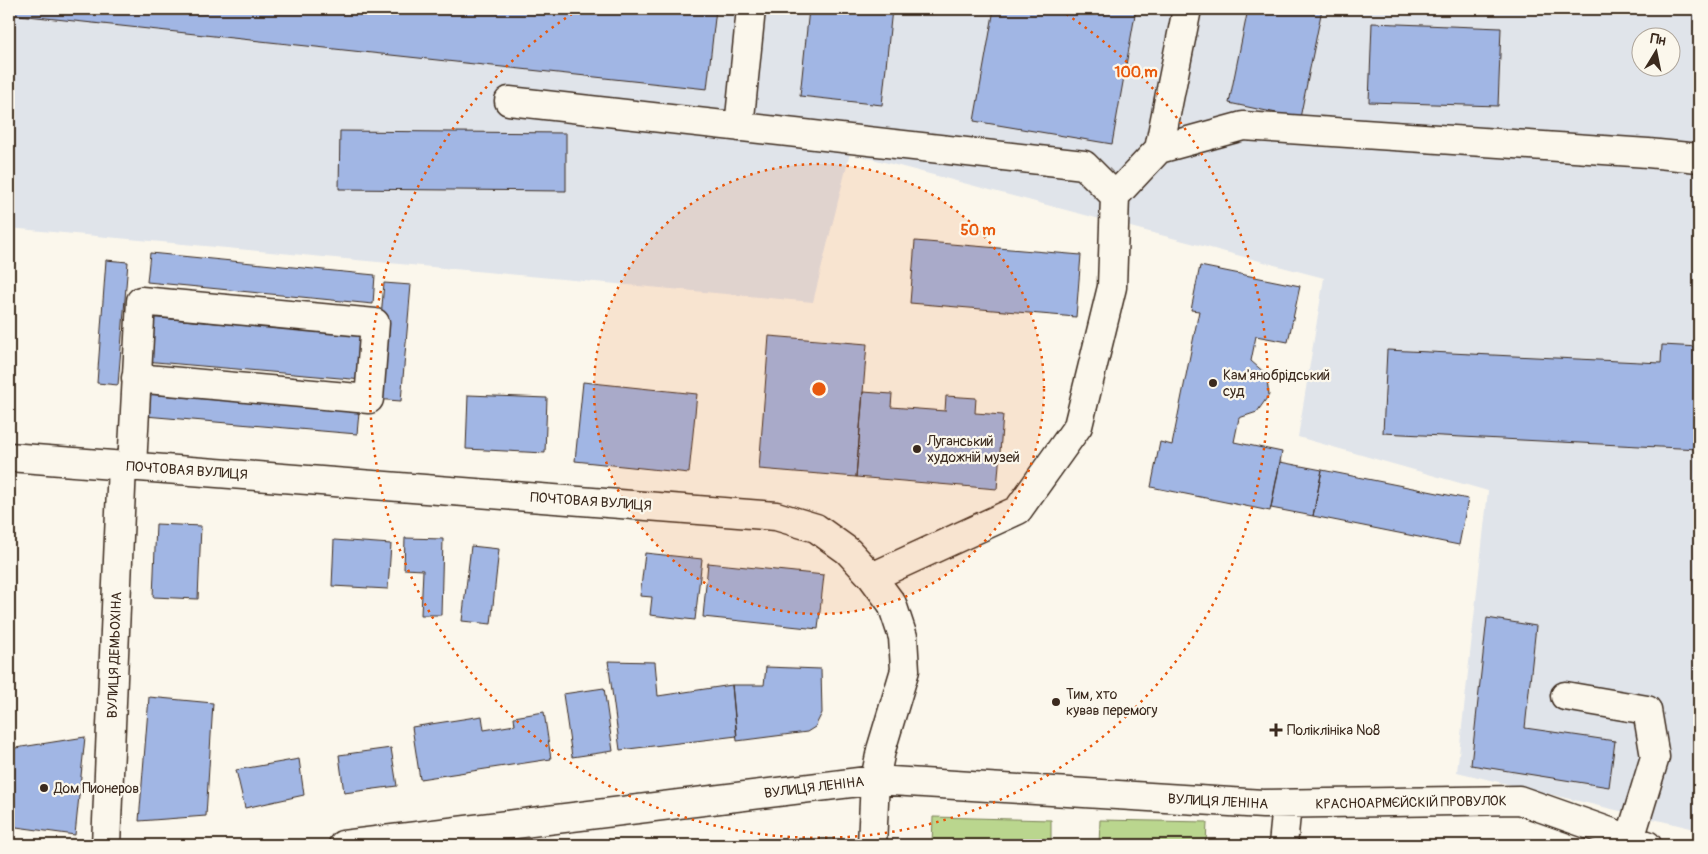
<svg xmlns="http://www.w3.org/2000/svg" width="1708" height="854" viewBox="0 0 1708 854" font-family="Pangolin,sans-serif">
	<rect width="100%" height="100%" fill="#fbf7ec"/>
	<filter id="ink" filterUnits="userSpaceOnUse"><feTurbulence type="fractalNoise" baseFrequency=".02" numOctaves="2"/><feDisplacementMap in="SourceGraphic" scale="10" xChannelSelector="R" yChannelSelector="G"/><feConvolveMatrix kernelMatrix="1 2 1 2 8 2 1 2 1" color-interpolation-filters="sRGB"/></filter>
	<g filter="url(#ink)">
		<path fill="#e0e4ea" fill-rule="evenodd" d="M9,9h1690v821l-242,-58 31,-281 -190,-54 26,-159 -474,-125 -37,149 -804,-74zM1640,38h30v30h-30z"/>
		<path fill="#bad68e" stroke="#7a8056" d="M933,817l118,3v25h-119z
			M1100,820l107,2 -1,23h-107z"/>
		<path fill="#a1b6e4" stroke="#3b2a1e" d="M9,9h707l-9,80 -698,-75z
			M809,9h83l-10,96 -82,-9z
			M994,9h142l-24,135 -138,-23z
			M1248,9h74l-22,109 -71,-15z
			M1372,23l129,5 -3,78 -129,-4z
			M340,131l226,2v58l-227,-2z
			M915,241l166,14 -5,62 -166,-14z
			M150,253l225,22 -2,29 -226,-22z
			M106,260l22,2 -10,123 -21,-2z
			M1200,266l100,20 -12,56 -32,-6 -5,25 15,13 3,21 -12,17 -18,6 -5,24 48,10 -12,59 -119,-24 9,-45 12,3 27,-134 -8,-1z
			M384,283l27,2 -10,116 -27,-2z
			M147,317l220,19 -4,44 -219,-19z
			M769,336l98,8 -11,133 -97,-8z
			M1662,345l37,2v102l-316,-16 4,-83 274,13z
			M583,382l114,12 -8,79 -114,-12z
			M863,392l29,2 -1,13 54,4 1,-15 30,2 -1,15 28,2 -6,74 -141,-12z
			M147,394l212,18 -2,22 -212,-18z
			M468,395l79,3 -2,55 -79,-4z
			M1280,462l42,8 -9,46 -42,-8z
			M1322,470l146,29 -9,46 -146,-29z
			M156,524l45,2 -3,73 -45,-2z
			M405,538l38,1 -2,76h-20l2,-45 -19,-1z
			M334,540l57,4 -3,45 -56,-3z
			M471,546l28,3 -8,75 -29,-3z
			M645,553l57,6 -7,61 -45,-5 2,-18 -12,-1z
			M708,563l116,12 -6,54 -115,-12z
			M1487,618l49,8 -11,102 90,13 -6,46 -138,-22z
			M608,661l47,1 3,34 74,-11 5,51 -117,14z
			M766,667l55,2 1,44 -7,14 -8,5 -70,9 -5,-56h32z
			M604,688l9,63 -41,6 -9,-63z
			M149,697l64,6 -7,113 -67,5z
			M544,712l7,47 -131,20 -8,-52 70,-11 2,14 31,-5 -1,-8z
			M85,737l-10,98 -66,-9v-77z
			M391,748l6,38 -53,7 -5,-38z
			M299,759l5,36 -59,13 -9,-38z
			M755,840l7,5h-37z"/>
		<g fill="none" stroke-linecap="round" stroke-linejoin="round">
			<g stroke="#3b2a1e" stroke-width="31">
				<path id="minor" d="M509,101l575,64 31,31 -3,91 -34,139 -60,84 -146,67
					M739,127l12,-118
					M1159,149l28,-140
					M1115,196l44,-47 84,-23 405,27 51,5
					M9,457l767,59 40,12 32,23 24,26 20,27 11,33 2,33 -24,80 -6,30 -3,65
					M132,466l9,-165 234,22 -6,76 -233,-21
					M1565,696l82,14 8,47 -25,82
					M106,845l16,-380
					M343,845l532,-65 388,24 256,-4 128,45
					M1283,845l4,-41"/>
			</g>
			<use href="#minor" stroke="#fbf7ec" stroke-width="28"/>
		</g>
	</g>
	<circle cx="819" cy="389" r="225" fill="#e8590c" fill-opacity=".12"/>
	<g fill="none" stroke="#e8590c" stroke-width="2.5" stroke-dasharray="2.5 5">
		<circle cx="819" cy="389" r="225"/>
		<path d="M1060 10A449 449 0 1 1 578 10"/>
	</g>
	<g fill="#3b2a1e" stroke="#fbf7ec" stroke-width="2">
		<circle cx="1213" cy="383" r="5"/>
		<circle cx="917" cy="449" r="5"/>
		<circle cx="1056" cy="702" r="5"/>
		<path d="M1273.5 722.5h5v5h5v5h-5v5h-5v-5h-5v-5h5z"/>
		<circle cx="44" cy="788" r="5"/>
	</g>
	<g text-anchor="middle" stroke-width="4.5" stroke-linejoin="round" paint-order="stroke">
		<g font-size="14" fill="#3b2a1e" stroke="#fbf7ec" text-anchor="start">
			<text x="1223" y="380">Кам'янобрідський<tspan x="1223" dy="16">суд</tspan></text>
			<text x="927" y="446">Луганський<tspan x="927" dy="16">художній музей</tspan></text>
			<text x="1066" y="699">Тим, хто<tspan x="1066" dy="16">кував перемогу</tspan></text>
			<text x="1287" y="735">Поліклініка №8</text>
			<text x="54" y="793">Дом Пионеров</text>
		</g>
		<g font-size="14" fill="#3b2a1e" stroke="#fbf7ec">
			<text transform="translate(187 470) rotate(4)" y="5">ПОЧТОВАЯ ВУЛИЦЯ</text>
			<text transform="translate(591 501) rotate(4)" y="5">ПОЧТОВАЯ ВУЛИЦЯ</text>
			<text transform="translate(114 655) rotate(-88)" y="5">ВУЛИЦЯ ДЕМЬОХІНА</text>
			<text transform="translate(814 787) rotate(-7)" y="5">ВУЛИЦЯ ЛЕНІНА</text>
			<text transform="translate(1218 801) rotate(3)" y="5">ВУЛИЦЯ ЛЕНІНА</text>
			<text transform="translate(1411 802) rotate(-1)" y="5">КРАСНОАРМЄЙСКІЙ ПРОВУЛОК</text>
		</g>
	</g>
	<circle cx="819" cy="389" r="8" fill="#e8590c" stroke="#fbf7ec" stroke-width="2.5"/>
	<g font-size="15" text-anchor="middle" font-weight="bold" fill="#e8590c" stroke="#fbf7ec" stroke-width="4.5" stroke-linejoin="round" paint-order="stroke">
		<text x="1136" y="77">100 m</text>
		<text x="978" y="235">50 m</text>
	</g>
	<rect width="1708" height="854" fill="none" stroke="#fbf7ec" stroke-width="30"/>
	<rect x="15" y="15" width="1678" height="824" fill="none" stroke="#3b2a1e" stroke-width="2" filter="url(#ink)"/>
	<g transform="translate(1656 52) rotate(10)"><circle r="24" fill="#fbf7ec" stroke="#aea59a"/>
	<path d="M0-4L9 19L0 12L-9 19Z" fill="#3b2a1e"/>
	<text y="-8" font-size="14" font-weight="bold" text-anchor="middle" fill="#3b2a1e">Пн</text>
	</g>
</svg>
